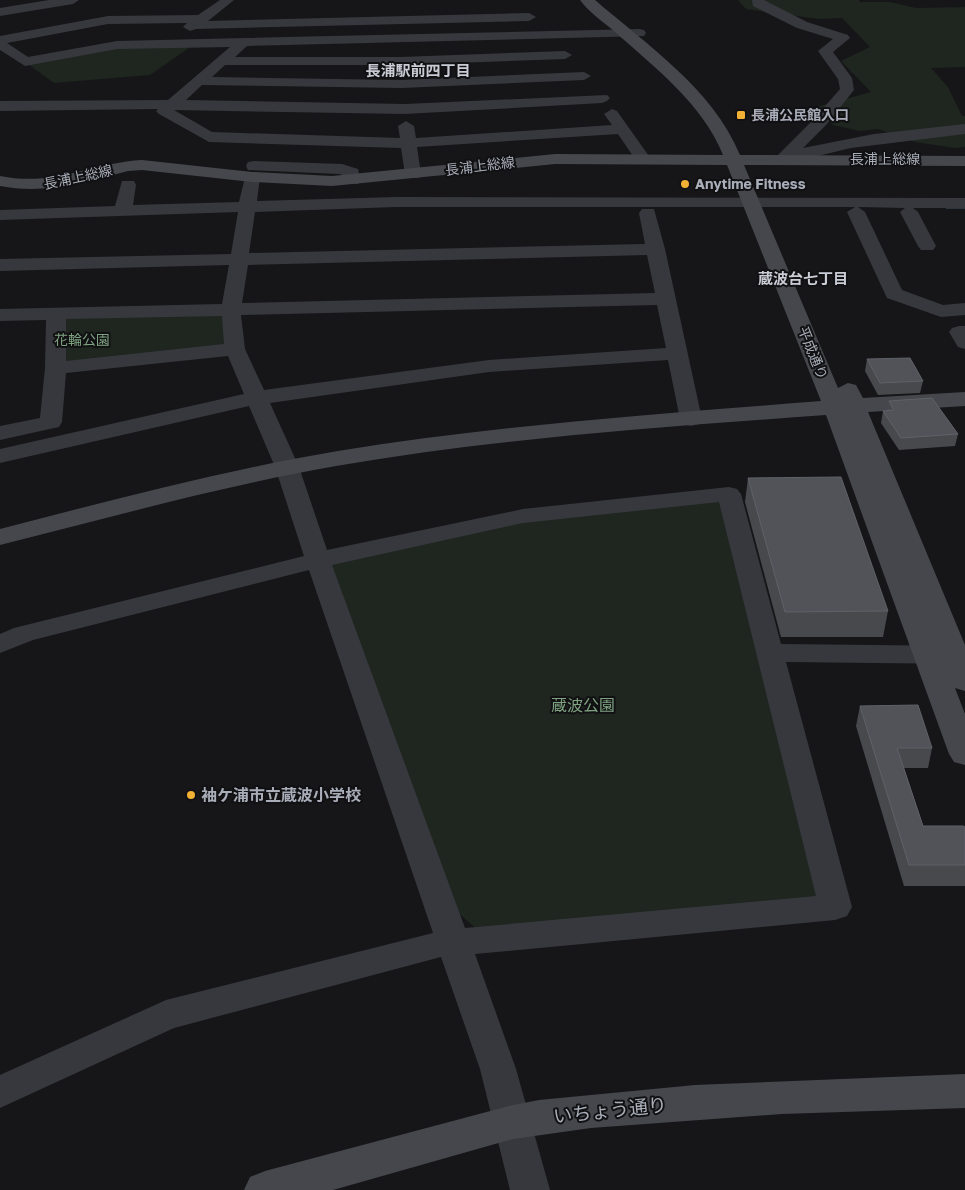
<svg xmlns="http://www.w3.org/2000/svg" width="965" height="1190" viewBox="0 0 965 1190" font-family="'Golos Text','Noto Sans JP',sans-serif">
	<rect width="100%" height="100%" fill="#161618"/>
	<path fill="#1e261f" d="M738,0h121l1,2h30l26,6 49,-1v60l-34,1 17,19 14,29h3v31l-10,1 -40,-6 -37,-13 -18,2 -27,-6 -17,-18 55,-15 -30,-31 29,-14 -28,-29 -23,1 -73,-10z
		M196,43l-46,32 -96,8 -29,-21 92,-17z
		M231,310l4,39 -179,19v-54z
		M729,494l106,413 -356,24 -22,-19 -139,-352 205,-44z"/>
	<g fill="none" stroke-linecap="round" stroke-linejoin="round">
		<path fill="#2c353c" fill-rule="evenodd" d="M946,207h19v2h-19z"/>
		<path fill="#37383d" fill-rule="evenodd" d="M49,0h30l-6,4 -73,12v-8z
			M220,0h14l-26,21 321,-8 7,4 -7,4 -333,8 -6,2 -7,-4 4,-4 -79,1 -101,19 21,14 89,-16 522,-12 5,1 2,3 -2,3 -397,10 -12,11h165l165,-6 7,4 -7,4 -165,6h-175l-13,12 190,3 182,-8 7,4 -7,4 -182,8 -200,-3 -16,15 219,4 202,-9 3,3 -3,3 -5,2 -197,11 -231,-4 38,22 188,6 -2,-12 8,-5 8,5 2,12 196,-13 -8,-11 8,-5 5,2 34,48 -8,5 -6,-2 -19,-28 -201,13 4,27 -2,4h-12l-2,-4 -4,-26 -192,-6 -50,-28 -3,-3 2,-2 -158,2v-10l168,-1 62,-53 -113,2 -92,17 -25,-16v-14l108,-20 90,-1z
			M752,0h12l43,22 41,13 2,3 -17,14 19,26 2,12 -28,35 -23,23 71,-14 91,-10v10l-114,14 -67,16 -7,-2 -2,-3 2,-3 37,-37 26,-30 -2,-10 -20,-28 15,-12 -36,-11 -44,-22z
			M254,161l88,3 16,5 2,11 -2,4h-12l-2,-8 -4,-2 -92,-4 -2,-4 2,-4z
			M252,172l6,1 2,4 -3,24 139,-4 569,1v10h-52l5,4 18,34 -3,4h-12l-3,-4 -18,-34 5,-4 -47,-1 7,5 37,78 41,15 22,-2v12l-24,2 -54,-19 -40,-86 8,-5h-459l-141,5 -6,41 396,-9 -6,-31 3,-4h12l11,40 37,170 -3,5 -8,2 -8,-2 -3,-5 -12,-59 -179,12 -219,31 29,64 28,83 196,-41 206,-22 8,2 4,5 40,150 184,2v18l-179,-2 66,245 -5,9 -12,4 -360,34 41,115 34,121h-40l-30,-121 -39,-112 -267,71 -174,80v-33l166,-75 267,-67 -124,-363 -276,70 -33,13v-19l14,-6 290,-72 -29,-89 -26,-61 -249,57v-14l244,-55 -16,-38 -162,17 -4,49 -3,5 -59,13v-14l40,-8 5,-50 1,-48 -46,1v-12l222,-5 7,-39 -229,6v-12l231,-5 7,-42 -238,8v-10l115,-4 7,-25h12l2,4 -3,20 106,-3 7,-29zM647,255l8,38 -413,10 6,-38zM657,305l9,43 -177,12 -225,30 -19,-41 -4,-34zM222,316l2,28 -158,17v-42zM719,502l97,394 -351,32 -133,-363 191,-42z
			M959,326h6v23l-7,-2 -9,-15 3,-4z"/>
		<path fill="#45474d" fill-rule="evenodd" d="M580,0h15c52,45 118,89 145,155l225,1v10l-221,-1 94,223 10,-5 8,2 7,13 102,-6v14l-97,6 97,233v46l-10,-3 10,26v51l-11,-3 -5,-8 -123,-339c-164,12 -328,23 -490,51 -114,20 -224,51 -336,79v-16c112,-29 224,-59 338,-78 160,-26 322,-37 483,-50l-94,-236 -172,-1 -223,22 -80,-4 -110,-12 -14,1c-43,11 -83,24 -128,15v-10c55,11 90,-13 142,-16l110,12 80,4 223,-22 168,1c-21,-52 -68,-87 -109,-124 -11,-9 -25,-19 -34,-31z
			M965,1074v34l-183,6 -191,14 -78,11 -180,51h-89l6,-13 15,-6 248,-66 26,-5 156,-15z"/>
	</g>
	<path fill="#47494d" d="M867,359l56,22 -3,12 -42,2 -13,-24z
		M889,401l69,33 -3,12 -56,4 -18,-27 2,-12h4z
		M748,478l140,133 -5,26h-102l-36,-135z
		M860,706l72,42 -4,20h-24l19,58 42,2v58h-61l-48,-160z"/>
	<path fill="#525359" stroke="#5f6168" d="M910,358l13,23 -43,2 -13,-24z
		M932,398l26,36 -57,4 -18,-27 11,-1 -5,-9z
		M841,477l47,134 -103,1 -37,-134z
		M918,705l14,43h-35l26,78h41l1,2v37h-56l-49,-159z"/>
	<g fill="#f2b134" stroke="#111113" stroke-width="2">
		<rect x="736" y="110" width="10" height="10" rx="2.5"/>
		<circle cx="685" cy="184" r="5"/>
		<circle cx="191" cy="795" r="5"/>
	</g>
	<g text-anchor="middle" stroke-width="4" stroke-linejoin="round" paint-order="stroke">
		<g font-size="14" font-weight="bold" fill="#a8adb8" stroke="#111113" text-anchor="start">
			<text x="751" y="120">長浦公民館入口</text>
			<text x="695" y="189">Anytime Fitness</text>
		</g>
		<g font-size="14" fill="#a8adb8" stroke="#111113">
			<text x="885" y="164">長浦上総線</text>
			<text transform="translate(480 166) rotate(-7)" y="5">長浦上総線</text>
			<text transform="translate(78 177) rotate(-12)" y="5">長浦上総線</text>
			<text transform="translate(813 353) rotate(68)" y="5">平成通り</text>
		</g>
		<g font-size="14" fill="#7fa381" stroke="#111113">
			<text x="82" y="345">花輪公園</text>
		</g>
		<g font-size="15" font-weight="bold" fill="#c9ccd4" stroke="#111113">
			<text x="418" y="76">長浦駅前四丁目</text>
			<text x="803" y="284">蔵波台七丁目</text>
		</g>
		<g font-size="16" fill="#7fa381" stroke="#111113">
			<text x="583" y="711">蔵波公園</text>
		</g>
		<g font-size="16" font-weight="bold" fill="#a8adb8" stroke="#111113" text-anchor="start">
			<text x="201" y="801">袖ケ浦市立蔵波小学校</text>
		</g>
		<g font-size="19" fill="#a8adb8" stroke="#111113">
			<text transform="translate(610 1110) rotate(-6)" y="7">いちょう通り</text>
		</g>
	</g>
</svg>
